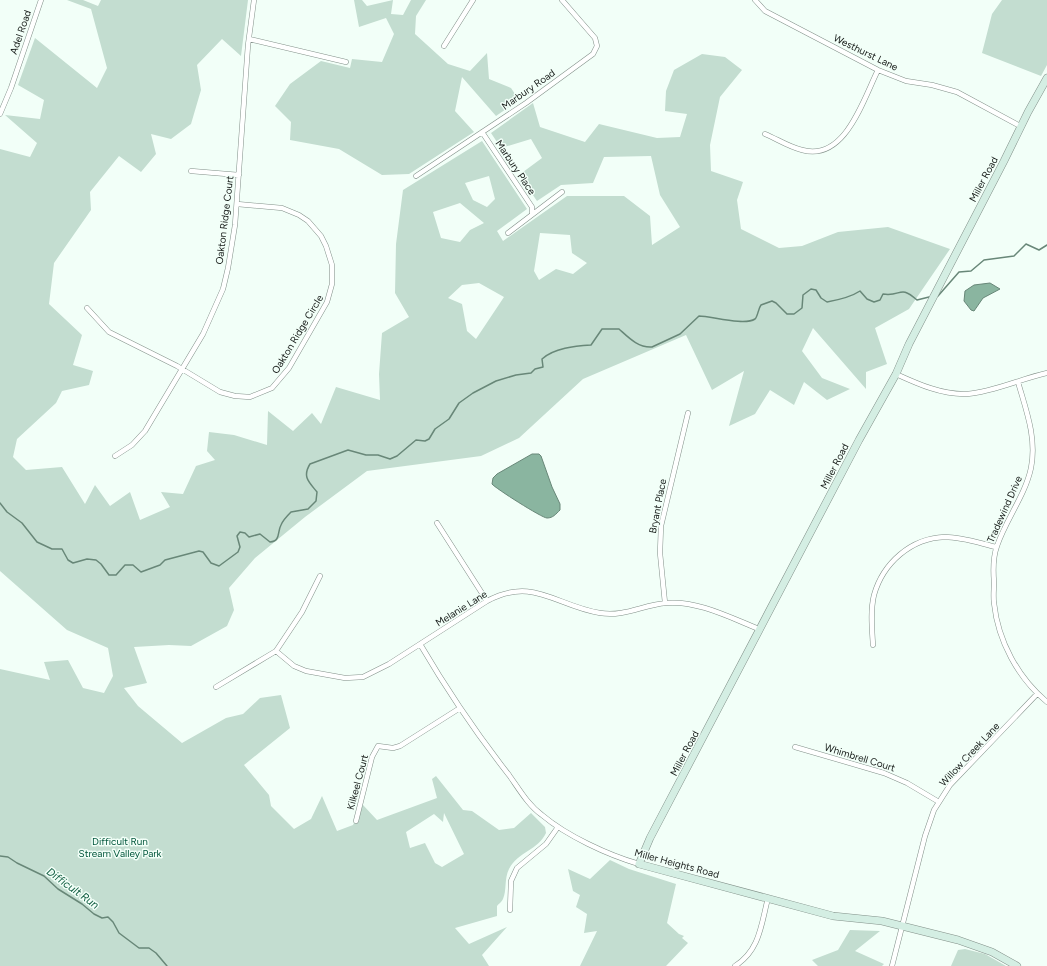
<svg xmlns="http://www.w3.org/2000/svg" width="1047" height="966" viewBox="0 0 1047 966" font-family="Figtree,sans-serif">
	<rect width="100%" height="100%" fill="#f2fff8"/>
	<path fill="#c3ddd0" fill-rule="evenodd" d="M67,0h16l15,6 3,-6h147l-7,56 -19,-17 -25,26 4,25 -10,34 -20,15 -20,-5 5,20 -15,18 -22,-16 -29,36 1,18 -37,53 -5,41 33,31 -9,30 20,6 -4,14 -27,6 -6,12 -39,36 -4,18 13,13 36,-3 23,37 10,-19 15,21 20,-14 10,28 30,-13 -9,-15 22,2 13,-28 19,-6 -8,-9 2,-19 25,3 33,10 1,-34 25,20 19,-18 9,11 15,-37 44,13 -1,-26 3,-41 27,-16 -14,-24 1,-49 7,-54 79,-49 45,68 -30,22 6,10 64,-45h57l26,20 2,29 28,-18 -20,-32 -9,-39 -47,1 -11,26 -32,2 -24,16 -18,-26 23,-17 -11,-19 -30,9 -10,-15 42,-30 7,24 45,15 14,-18 58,14 23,-1 7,-23 -22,-3 1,-20 8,-21 28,-16 23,3 17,13 -22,27 -10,48 1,26 32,11 -6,18 4,29 38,19 23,-2 36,-14 50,-5 62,22 -41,60 -34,19 12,36 -21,8v17l-53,-61 -11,23 20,27 28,11 -23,11 -23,-18 -10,23 -24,-15 -15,24 -26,12 15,-55 -32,19 -26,-55 -103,44 -64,59 -38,18 -114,15 -62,46 -50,41 -26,30 5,22 -7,16 -36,20 -22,-1 -35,2 13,36 -23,5 14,18 44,37 44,-25 17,-4 17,-16 21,-3 9,33 -46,37 25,30 2,11 23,23 17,-10 11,-23 15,35 16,-6 10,-20 14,15 60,-22 -5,-19 4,-3 27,34 9,1 27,19 15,-2 17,-15 14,14 1,6c-8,17 -28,19 -37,36 -5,10 -2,21 -6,30 -1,3 -5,5 -6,7v10l-42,12 14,16 38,-17 -25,28 7,11h-489v-297l50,11 -6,-18 24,-2 15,28 21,5 9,-17 -5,-28 -41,-18 -67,-59v-422l30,8 7,-14 -32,-28 35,4 4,-19 -26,-15 17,-47 62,50 10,-20 -16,-59zM489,176l6,23 -8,8 -14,-7 -8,-17zM460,203l24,20 -14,7 -10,12 -19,-4 -8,-26zM540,233l30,2 2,18 15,10 -14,11 -17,-5 -17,11 -5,-9zM479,283l25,14 -28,42 -9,-8 -5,-27 -14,-6 14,-13zM444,813l20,41 -22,13 -7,-4 -10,-20 -15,5 -4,-16 28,-18 9,8z
		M354,0h8l5,6 26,-6 -2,14 12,1 8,-15h15l-10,16 -1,18 33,30 22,7 17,-18 2,26 22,9 8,12 -23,16 -34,-39 -7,34 19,21 -65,42 -27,1 -43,-26 -49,-9 1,-18 -16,-16 15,-22 31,-23 29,7 2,-9 30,3 12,-28 -8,-16 -27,9z
		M1002,0h45v65l-6,11 -59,-23 10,-39z
		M610,860l19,9 47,15 -9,39 12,11 5,2 -2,2 6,5 -22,23h-86l17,-35 -13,2 3,-19 -11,-7 4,-12 -7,-4 -5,-22 22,10z
		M850,930l30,1 -25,20 29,13 -2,2h-64l-6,-6 26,-10z
		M965,949l20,5 21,12h-55l7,-16z"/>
	<path fill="#8ab5a0" stroke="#688778" d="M990,283l10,6 -17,9 -9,13 -3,-1 -7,-9 1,-10 9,-6z
		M532,454h7l2,2 11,31 8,17v6c-4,4 -7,8 -13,8 -5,0 -52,-30 -55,-34l1,-6 4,-4z"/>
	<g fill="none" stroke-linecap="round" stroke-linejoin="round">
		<path stroke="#688778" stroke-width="1.5" d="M938,296l21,-24 12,-1 13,-11 30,-4 12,-12 13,6 8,-5
			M0,503l7,9 15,11 15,19 15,7h10l6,11 5,3 14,-4 9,1 5,4 8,11h7l9,-10h8l8,7 19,-7 5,-5 34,-9 4,1 8,11 8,3 19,-14 2,-5 -3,-11 3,-4 5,1 4,4 11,-3 10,8c11,-1 7,-10 11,-17 2,-5 6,-9 10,-13l17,-3 8,-8 1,-9c-8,-10 -15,-15 -7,-28l38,-14 18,5h12l12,4 7,-3 19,-16 9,1 4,-2 6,-10 14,-10 10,-16 14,-10 23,-12 20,-6 15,-2 4,-4 8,-2 -1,-8c12,-11 33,-13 49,-14l11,-16h17c9,8 19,19 33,18l28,-13 19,-18c12,0 45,10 56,3 3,-3 3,-10 6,-14l11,-4 4,2 11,11h7l8,-6 1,-13 8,-6 5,1 5,8 6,4c11,-2 24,-5 33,-11l7,8 7,3 6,-2 3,-6c19,3 16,-10 34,6l12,-3
			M0,856l8,1 9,6 27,13 14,13 24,15 12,10 8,4 6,-1 5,5 6,11 20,15h10l7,5 11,13"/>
		<g stroke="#829089" stroke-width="5.5">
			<path id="street" d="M755,0l10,11 113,59 28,11 26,4 25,7 63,34
				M249,39l97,23
				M444,46l29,-46
				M0,114l11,-26 30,-88
				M482,132l50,75v6
				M765,134c12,5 24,13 37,16 43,12 61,-50 76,-80
				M191,171l48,4
				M416,176l110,-73 67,-49 4,-8 -2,-8 -33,-38
				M508,233l54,-41
				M87,308l22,24 68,34 43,26 15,4 15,1 22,-9 17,-20 38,-66 5,-18v-19l-6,-19 -5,-10 -13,-15 -9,-6 -17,-7 -45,-4
				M896,374c22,10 46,21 71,20 27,-2 53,-15 80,-21
				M1018,382c8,28 19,56 13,86 -6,28 -25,51 -34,78 -4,11 -4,24 -3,36 0,7 -1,14 0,21 4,38 24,75 53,99
				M115,456l17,-11 13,-14 58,-97 20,-45 5,-21 7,-43 13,-180 6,-45
				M437,523l50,78
				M665,603l-5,-50 1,-27 27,-113
				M420,644c27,46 56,89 89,131 10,14 19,30 33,40 25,21 66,40 97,49
				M873,645c-1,-16 -3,-34 1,-50 9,-32 37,-57 71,-58 17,0 34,6 51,10
				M276,651l18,15 12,5 39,7 18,-1 26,-13 98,-63c46,-25 69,5 113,12 24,4 43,-8 66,-10 31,-3 65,15 93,26
				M216,687l60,-36 26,-39 18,-36
				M795,747l89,26 23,10 32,19
				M356,821l16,-64 6,-11 15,2 7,-2 60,-38
				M510,910l1,-29 6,-13 29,-24 12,-17
				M735,966c25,-16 26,-41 33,-68
				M892,966l33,-130 9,-26 16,-25 87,-91"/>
		</g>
		<g stroke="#829089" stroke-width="8">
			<path id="secondary" d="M1017,966l-25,-14 -34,-12 -76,-19 -49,-5 -194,-52 11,-26 209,-398 37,-66 13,-30 95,-183 24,-49 19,-34"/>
		</g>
		<use href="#street" stroke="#fff" stroke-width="4.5"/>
		<use href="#secondary" stroke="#d4eee3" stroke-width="7"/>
	</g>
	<g text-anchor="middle" stroke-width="3" stroke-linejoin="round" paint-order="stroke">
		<g font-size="10" fill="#171c19" stroke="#f2fff8">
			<text transform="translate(20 32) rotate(-71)" y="4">Adel Road</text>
			<text transform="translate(866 52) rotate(26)" y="4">Westhurst Lane</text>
			<text transform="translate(528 89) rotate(-35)" y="4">Marbury Road</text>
			<text transform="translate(516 167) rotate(56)" y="4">Marbury Place</text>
			<text transform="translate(983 179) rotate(-62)" y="4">Miller Road</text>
			<text transform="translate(224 220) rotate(-83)" y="4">Oakton Ridge Court</text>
			<text transform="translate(297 334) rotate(-59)" y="4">Oakton Ridge Circle</text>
			<text transform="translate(834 466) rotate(-63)" y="4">Miller Road</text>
			<text transform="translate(657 506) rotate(-79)" y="4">Bryant Place</text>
			<text transform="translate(1004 509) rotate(-66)" y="4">Tradewind Drive</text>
			<text transform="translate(461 608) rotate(-32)" y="4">Melanie Lane</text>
			<text transform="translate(684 753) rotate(-62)" y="4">Miller Road</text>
			<text transform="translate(969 754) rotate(-47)" y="4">Willow Creek Lane</text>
			<text transform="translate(860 757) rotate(17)" y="4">Whimbrell Court</text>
			<text transform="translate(357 782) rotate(-75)" y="4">Kilkeel Court</text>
			<text transform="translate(677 863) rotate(15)" y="4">Miller Heights Road</text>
		</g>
		<g font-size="10" fill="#01553a" stroke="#f2fff8">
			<text x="120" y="845">Difficult Run<tspan x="120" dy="12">Stream Valley Park</tspan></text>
		</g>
		<g font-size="11" font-style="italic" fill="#125e42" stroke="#f2fff8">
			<text transform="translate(73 888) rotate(36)" y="4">Difficult Run</text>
		</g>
	</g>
</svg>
